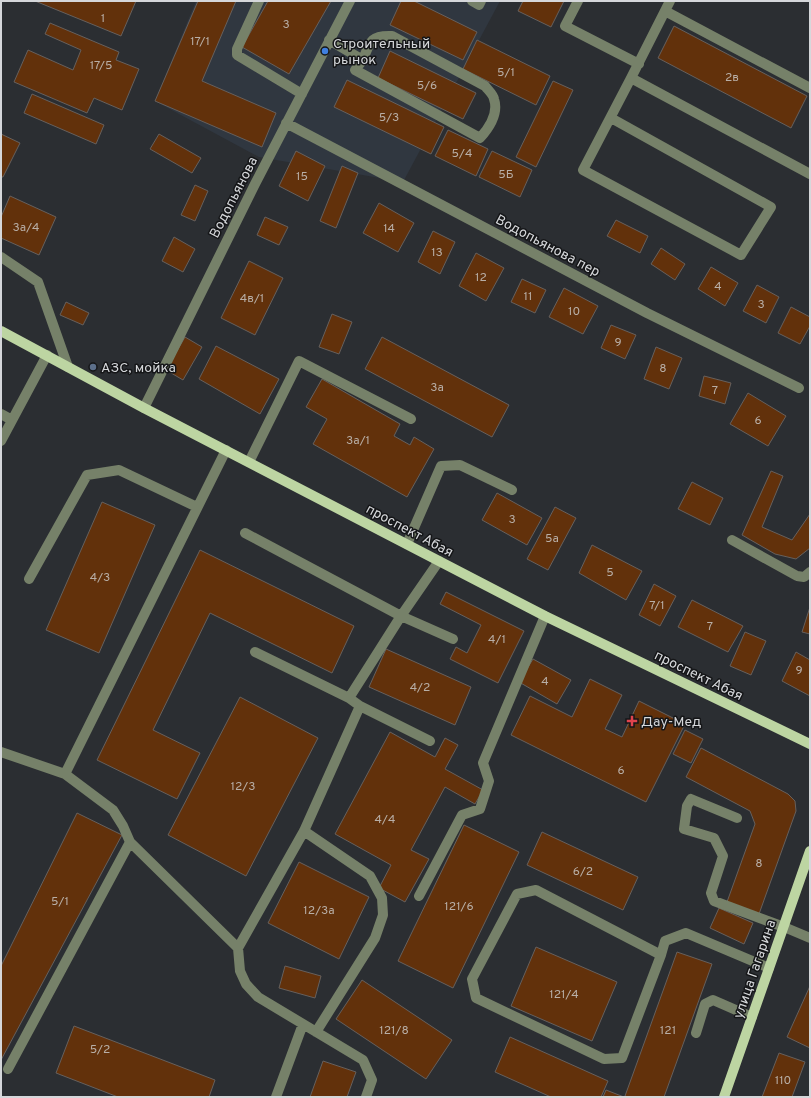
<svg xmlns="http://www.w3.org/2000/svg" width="811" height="1098" viewBox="0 0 811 1098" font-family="Overpass,sans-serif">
	<rect width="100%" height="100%" fill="#2b2e32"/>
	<path fill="#303740" d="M196,1h304l-97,181 -144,-25 -104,-56z"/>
	<path fill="#62310b" stroke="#66605d" d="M35,1h101l-15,35z
		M198,1h38l-34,80 74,32 -14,34 -107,-46z
		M268,1h63l-42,73 -47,-27z
		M401,1h13l63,31 -14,28 -73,-35z
		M523,1h41l-13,26 -33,-16z
		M50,23l69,29 -3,8 23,9 -17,41 -28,-12 -7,15 -73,-31 14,-32 45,20 8,-20 -36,-16z
		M674,26l133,70 -16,32 -133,-70z
		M477,40l73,36 -14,29 -73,-36z
		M390,51l86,42 -13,26 -85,-41z
		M347,80l97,47 -13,27 -97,-47z
		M553,81l20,9 -37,77 -20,-10z
		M32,94l72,31 -8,19 -72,-31z
		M448,130l40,19 -12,27 -41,-20z
		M1,134l19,9 -17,34h-2z
		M159,134l42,24 -9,15 -42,-24z
		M296,151l29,15 -17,35 -29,-15z
		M492,151l40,19 -12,27 -41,-20z
		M342,166l16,7 -22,55 -16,-7z
		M195,185l13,6 -13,30 -14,-6z
		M10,196l46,21 -17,38 -38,-17v-21z
		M379,203l35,20 -16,29 -35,-19z
		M265,217l23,10 -9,18 -22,-10z
		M616,220l32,16 -8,17 -33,-17z
		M433,231l22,11 -15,32 -22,-12z
		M174,237l21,12 -12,23 -21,-11z
		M661,248l24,16 -10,16 -24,-16z
		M476,253l28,15 -18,33 -27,-15z
		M249,261l34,17 -28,57 -34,-17z
		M711,267l27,16 -13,23 -27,-17z
		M522,279l24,11 -11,23 -24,-11z
		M757,285l22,12 -13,26 -23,-12z
		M564,288l34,18 -15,28 -34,-17z
		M66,302l23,11 -6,12 -23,-10z
		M791,307l19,10v9l-10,18 -22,-11z
		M332,314l20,8 -13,32 -20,-7z
		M611,325l25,10 -11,24 -24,-11z
		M185,337l17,10 -19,33 -17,-10z
		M382,337l127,68 -17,32 -127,-68z
		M216,346l63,33 -19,35 -61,-35z
		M656,347l26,11 -13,31 -25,-10z
		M704,376l27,7 -6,21 -26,-8z
		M322,379l78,45 -6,12 16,9 4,-8 20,12 -27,48 -94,-53 14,-25 -21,-12z
		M748,393l38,23 -18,30 -38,-22z
		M771,471l12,5 -21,51 30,13 18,-26v34l-14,11 -21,-5 -33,-19z
		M692,482l31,16 -13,27 -32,-16z
		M497,493l45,25 -15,27 -45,-25z
		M102,502l53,23 -56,128 -53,-23z
		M555,507l21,11 -28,52 -21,-11z
		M592,545l50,26 -16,29 -47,-27z
		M200,550l154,76 -22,47 -122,-60 -57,117 47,23 -23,46 -80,-39z
		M654,584l22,12 -16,30 -21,-11z
		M446,592l78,39 -26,52 -48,-24 6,-12 11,6 14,-28 -41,-21z
		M692,600l51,26 -15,26 -50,-25z
		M810,607v27l-8,-2z
		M745,632l21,9 -15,34 -21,-9z
		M386,649l85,38 -16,38 -86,-38z
		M796,652l14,8v36l-28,-15z
		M533,659l38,21 -14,24 -38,-22z
		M590,679l32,16 -17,34 17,8 17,-36 46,23 -39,78 -135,-67 19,-39 42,21z
		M240,697l78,41 -72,138 -78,-41z
		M685,730l18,9 -12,24 -18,-9z
		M390,732l45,25 10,-19 13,7 -13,24 38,21 -8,14 -30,-17 -34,63 18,9 -24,43 -26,-14 12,-23 -56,-31z
		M701,748l87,46 7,7 1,10 -37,103 -32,-12 28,-78 -5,-13 -64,-34z
		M77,813l45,22 -121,225v-94z
		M464,825l55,27 -66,136 -55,-27z
		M542,832l96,45 -15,33 -96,-45z
		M299,862l70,35 -30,62 -71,-36z
		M719,908l34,15 -9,21 -34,-16z
		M536,947l81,35 -25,59 -81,-35z
		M677,952l35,12 -48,133h-36l-3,-1z
		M285,966l36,10 -6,22 -36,-10z
		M362,980l90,60 -26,39 -90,-60z
		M810,986v62l-23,-11z
		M74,1026l141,54 -6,17h-91l-62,-24z
		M510,1037l98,44 -7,16h-50l-56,-25z
		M779,1053l26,9 -13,35h-30z
		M323,1061l33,11 -9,25h-37z
		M606,1090l18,7h-21z"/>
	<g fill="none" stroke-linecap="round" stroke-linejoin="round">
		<path stroke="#768169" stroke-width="10" d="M259,1l-22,48v6l65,39
			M472,1l7,4 2,-4
			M578,1l-13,25 74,38
			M665,11l145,77
			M329,40l34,20 -8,10 125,68c9,-10 19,-24 14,-39 -1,-5 -6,-9 -9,-13l-93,-50c-21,-1 -22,5 -29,24
			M631,78l179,96
			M611,118l160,89 -30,48 -158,-85 48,-92 39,-77
			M286,123l361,190 152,75
			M1,257l37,25 30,85
			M144,408l111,-224 95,-183
			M1,414l11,6
			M1,441l46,-86
			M249,462l50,-101 112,58
			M245,533l156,83 52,23
			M732,540l65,36 7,1 6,-5
			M407,544l34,-78 19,-1 52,25
			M29,579l58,-104 32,-5 78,37
			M255,652l94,46 11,8 -56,125 -66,117 2,23 6,13 12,13 105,63 9,20 -6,17
			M349,698l52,-82 38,-55
			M360,706l70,35
			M1,752l64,22 161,-324
			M737,818l-46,-19 -4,7 -3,23 30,9 9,18 -12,37 3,8 70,26 26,11
			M304,831l66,45 12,22 1,17 -8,23 -59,94
			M130,842l108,106
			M419,896l43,-81 18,-6 9,-28 -6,-18 62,-147
			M661,955l-125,-65 -19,4 -45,85 4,19 128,61 18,-1 39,-103 4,-14 21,-8 83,35
			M696,1033l9,-29 8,-4 39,17
			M8,1069l122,-227 -7,-16 -10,-16 -48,-36
			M276,1097l27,-73"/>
		<path stroke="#bdd5a2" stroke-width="10" d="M1,331l143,77 401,208 265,128
			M724,1097l86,-246"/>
	</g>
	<circle fill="#3f7fe0" stroke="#151618" stroke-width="1.5" cx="325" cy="51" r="4"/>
	<circle fill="#5c6f8a" stroke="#151618" stroke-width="1.5" cx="93" cy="367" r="4"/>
	<path fill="#e0444e" stroke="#151618" stroke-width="1.5" d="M630 715h4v4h4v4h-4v4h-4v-4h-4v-4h4z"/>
	<g text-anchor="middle" stroke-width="3" stroke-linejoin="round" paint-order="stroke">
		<g font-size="12" fill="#b8aea6">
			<text x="103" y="22">1</text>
			<text x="286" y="28">3</text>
			<text x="200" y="45">17/1</text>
			<text x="101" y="69">17/5</text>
			<text x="506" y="76">5/1</text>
			<text x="732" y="81">2в</text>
			<text x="427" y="89">5/6</text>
			<text x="389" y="121">5/3</text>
			<text x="462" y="157">5/4</text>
			<text x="506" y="178">5Б</text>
			<text x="302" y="180">15</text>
			<text x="26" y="231">3а/4</text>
			<text x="389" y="232">14</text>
			<text x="437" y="256">13</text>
			<text x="481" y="281">12</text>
			<text x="718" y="290">4</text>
			<text x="528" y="300">11</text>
			<text x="252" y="302">4в/1</text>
			<text x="761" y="308">3</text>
			<text x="574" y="315">10</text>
			<text x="618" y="346">9</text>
			<text x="663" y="372">8</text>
			<text x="437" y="391">3а</text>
			<text x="715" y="394">7</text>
			<text x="758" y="424">6</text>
			<text x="358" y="444">3а/1</text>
			<text x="512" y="523">3</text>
			<text x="552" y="542">5а</text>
			<text x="610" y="576">5</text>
			<text x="100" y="581">4/3</text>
			<text x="657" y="609">7/1</text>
			<text x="710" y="630">7</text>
			<text x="497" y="643">4/1</text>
			<text x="799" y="674">9</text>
			<text x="545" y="685">4</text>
			<text x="420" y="691">4/2</text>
			<text x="621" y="774">6</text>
			<text x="243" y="790">12/3</text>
			<text x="385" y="823">4/4</text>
			<text x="759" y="867">8</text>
			<text x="583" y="875">6/2</text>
			<text x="60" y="905">5/1</text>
			<text x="459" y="910">121/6</text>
			<text x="319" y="914">12/3а</text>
			<text x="564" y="998">121/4</text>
			<text x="394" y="1034">121/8</text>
			<text x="668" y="1034">121</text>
			<text x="100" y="1053">5/2</text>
			<text x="783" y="1084">110</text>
		</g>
		<g font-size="14" fill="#d5d7da" stroke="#151618" text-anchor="start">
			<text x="333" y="48">Строительный<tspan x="333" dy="16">рынок</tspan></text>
			<text x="101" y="372">АЗС, мойка</text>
			<text x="641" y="726">Дау-Мед</text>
		</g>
		<g font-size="14" fill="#d5d7da" stroke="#151618">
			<text transform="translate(233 197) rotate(-63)" y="5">Водопьянова</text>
			<text transform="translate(548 245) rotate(28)" y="5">Водопьянова пер</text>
			<text transform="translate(410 530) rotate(28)" y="5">проспект Абая</text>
			<text transform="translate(699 675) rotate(26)" y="5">проспект Абая</text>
			<text transform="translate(754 969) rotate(-71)" y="5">улица Гагарина</text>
		</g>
	</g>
	<rect width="811" height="1098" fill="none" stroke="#d5d7da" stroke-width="4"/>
</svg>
